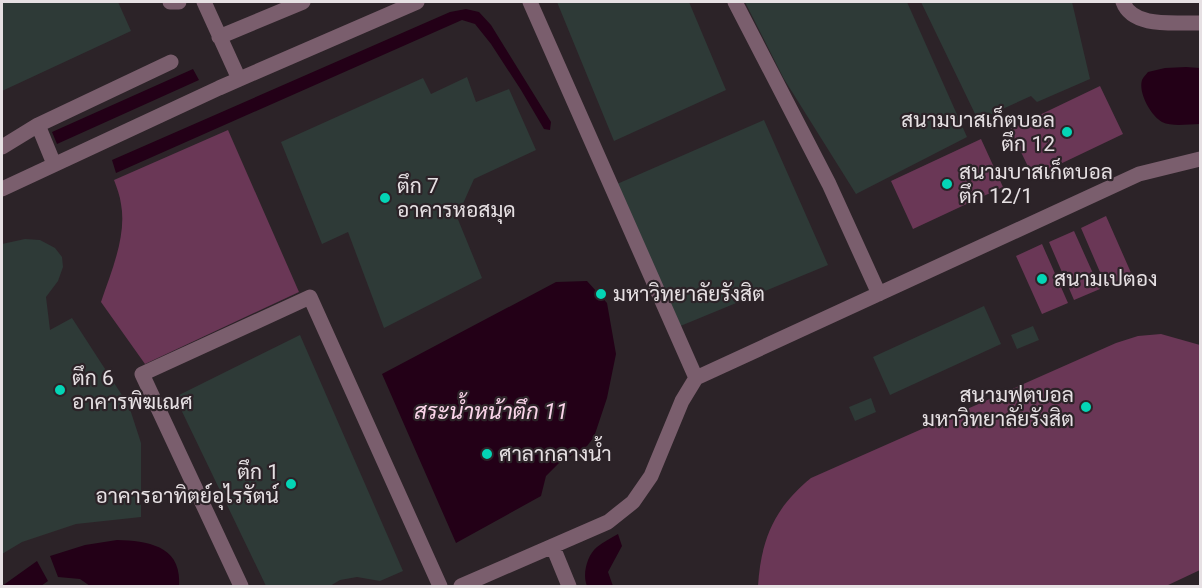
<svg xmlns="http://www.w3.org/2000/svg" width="1202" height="588" viewBox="0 0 1202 588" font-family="Roboto,Sarabun,sans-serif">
	<rect width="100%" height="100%" fill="#2c2328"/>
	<path fill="#6a3756" d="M1100,86l23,48 -90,43 -23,-48z
		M228,130l71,162 -154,72 -44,-62c10,-30 26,-66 20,-98 -1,-8 -4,-16 -7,-24z
		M981,139l22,48 -90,42 -22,-48z
		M1106,216l26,59 -26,11 -25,-58z
		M1074,231l26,58 -26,11 -25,-58z
		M1042,244l26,59 -26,11 -26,-58z
		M1161,334l39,11v225l-34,16h-408c3,-46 16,-78 53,-108l305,-135 22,-7z"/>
	<path fill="#230017" d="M466,9l13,3 12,13 60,97 -1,8 -6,-1 -23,-39 -30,-46 -16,-20 -13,-4 -346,153 -4,-13 338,-148z
		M1186,67l14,1v56c-11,0 -28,3 -38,-2 -11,-6 -24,-29 -20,-42 1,-3 4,-5 6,-8l17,-4z
		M193,69l6,11 -142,64 -5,-12z
		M587,281l20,22 9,51 -9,44 -13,39 -7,9 -27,16 -14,14 -5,20 -85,47 -74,-169 174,-92z
		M618,534l4,12 -14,26 5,14h-26c-5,-11 0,-31 10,-39 6,-5 14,-9 21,-13z
		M117,540c32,1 65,6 62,46h-89l-10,-7 -22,-2 -8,-21 35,-11z
		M37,561l11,20 -7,5h-39z"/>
	<path fill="#2e3a37" d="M2,2h116l13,29 -129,60z
		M557,2h132l37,88 -112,51z
		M745,2h162l60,135 -111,57 -72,-115z
		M921,2h151l18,77 -53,23 -6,-6 -53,24z
		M467,77l9,25 33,-13 27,61 -62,29 -17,38 25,61 -98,50 -36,-96 -26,12 -41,-102 142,-64 8,16z
		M764,120l64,145 -150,62 -61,-143z
		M25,239l15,1 15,8 7,9 1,10 -5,14 -12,16 4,33 22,-12 57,88 12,37v74l-65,7 -54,18 -20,12v-310z
		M984,306l17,38 -111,51 -17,-38z
		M1033,326l6,14 -22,9 -6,-14z
		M300,335l103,236 -23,10 -23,-4 -17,3 -10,6h-64l-91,-189z
		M871,398l5,14 -21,9 -6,-14z"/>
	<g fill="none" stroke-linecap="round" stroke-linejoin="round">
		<path stroke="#7a5e6d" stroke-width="15" d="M170,2h9
			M204,2l35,77
			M530,2l166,376
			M735,2l94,182 50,110
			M1123,2c10,27 53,20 77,21
			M219,37l84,-35
			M2,147l36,-22
			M54,164l-16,-39 133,-63
			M2,189l217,-101 198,-86
			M553,547l16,39
			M241,586l-99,-212 168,-77 130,289
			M461,586l147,-64 25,-20 18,-26 31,-75 14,-23 443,-204 61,-15"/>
	</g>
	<g fill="#04d5b6" stroke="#2c2328" stroke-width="2">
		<circle cx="1067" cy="132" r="6"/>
		<circle cx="947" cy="184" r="6"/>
		<circle cx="385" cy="198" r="6"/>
		<circle cx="1042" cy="279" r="6"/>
		<circle cx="601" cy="294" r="6"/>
		<circle cx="60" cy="390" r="6"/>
		<circle cx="1086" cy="407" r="6"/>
		<circle cx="487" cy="454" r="6"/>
		<circle cx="291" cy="484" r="6"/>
	</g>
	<g text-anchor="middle" stroke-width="4.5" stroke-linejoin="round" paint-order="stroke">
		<g font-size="21" fill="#e6e0e3" stroke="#2c2328" text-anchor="start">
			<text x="1055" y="127" text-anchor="end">สนามบาสเก็ตบอล<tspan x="1055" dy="24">ตึก 12</tspan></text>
			<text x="959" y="179">สนามบาสเก็ตบอล<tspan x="959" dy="24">ตึก 12/1</tspan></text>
			<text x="397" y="193">ตึก 7<tspan x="397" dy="24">อาคารหอสมุด</tspan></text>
			<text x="1054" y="286">สนามเปตอง</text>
			<text x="613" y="301">มหาวิทยาลัยรังสิต</text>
			<text x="72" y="385">ตึก 6<tspan x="72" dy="24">อาคารพิฆเณศ</tspan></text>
			<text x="1074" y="402" text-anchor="end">สนามฟุตบอล<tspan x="1074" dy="24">มหาวิทยาลัยรังสิต</tspan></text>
			<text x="499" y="461">ศาลากลางน้ำ</text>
			<text x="279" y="479" text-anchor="end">ตึก 1<tspan x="279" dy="24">อาคารอาทิตย์อุไรรัตน์</tspan></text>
		</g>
		<g font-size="22" font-style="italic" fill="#fad4e9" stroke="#2c2328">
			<text x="491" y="419">สระน้ำหน้าตึก 11</text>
		</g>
	</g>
	<rect width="1202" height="588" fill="none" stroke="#e6e0e3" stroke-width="6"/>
</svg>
